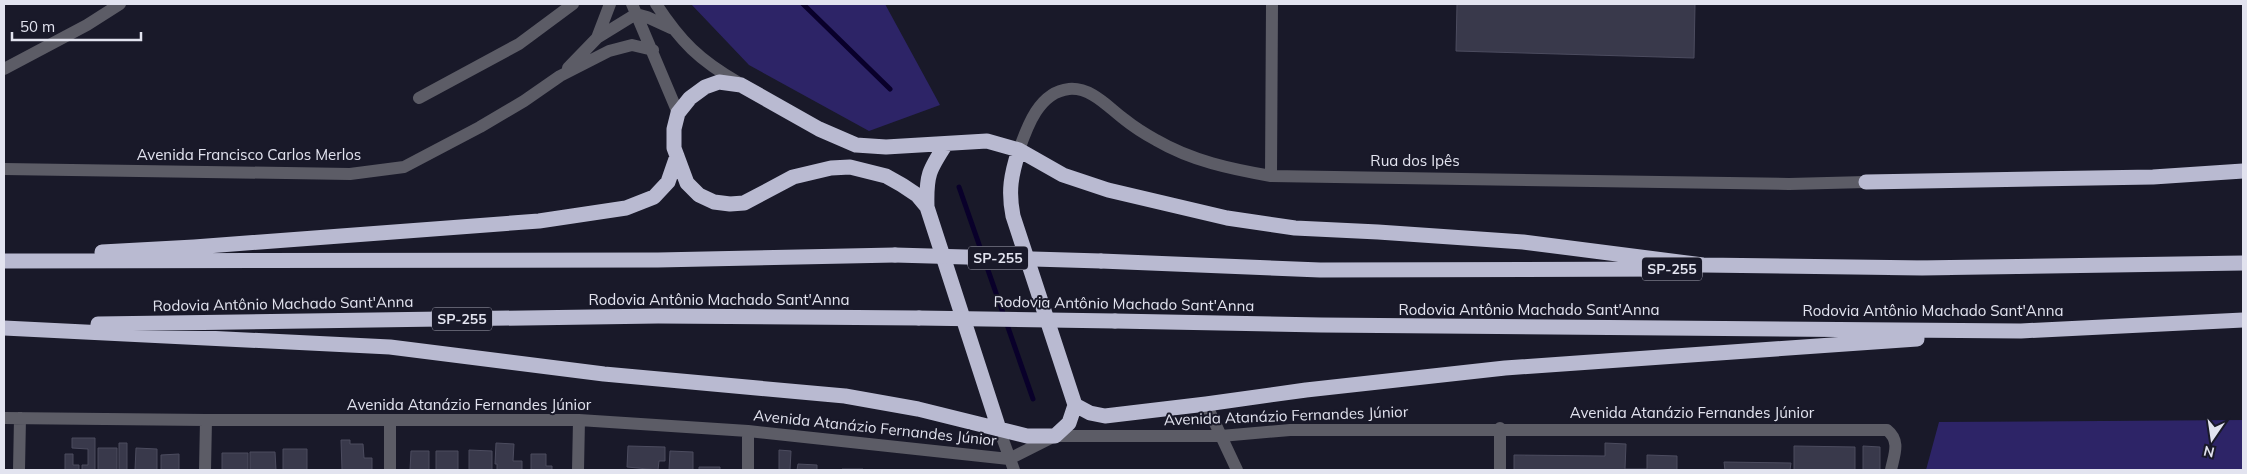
<svg xmlns="http://www.w3.org/2000/svg" width="2247" height="474" viewBox="0 0 2247 474" font-family="Mulish,sans-serif">
	<rect width="100%" height="100%" fill="#191929"/>
	<path fill="#2d2467" d="M691,4h194l55,101 -71,26 -120,-66z
		M2243,420v50h-317l13,-48z"/>
	<g fill="none" stroke-linecap="round" stroke-linejoin="round">
		<path stroke="#09002a" stroke-width="5" d="M803,4l87,85
			M959,187l74,212"/>
	</g>
	<path fill="#39394b" stroke="#4c4c5f" d="M1457,4h238l-1,54 -238,-7z
		M72,438h23v32h-13v-5h6v-16l-16,-1z
		M341,440h9v4h13l1,14h8v12h-30z
		M119,443h8v27h-8z
		M496,443l18,1 -1,17h9v9h-25v-6h-2z
		M1605,443l21,1 -1,25h22v-14l30,1v14h-163v-15l91,1z
		M628,446l37,1v14h-6l-1,9 -31,-3z
		M1794,446l61,1v23h-61z
		M1863,446l17,1v23h-17z
		M98,448h19v22h-19z
		M136,448l21,1v21h-22z
		M283,449h24v21h-24z
		M469,450l23,1v19h-23z
		M779,450l12,1 -1,19h-11z
		M411,451h18v19h-19z
		M436,451h22v19h-22z
		M670,451l23,1v18h-24z
		M250,452h25l1,18h-26z
		M222,453h26v17h-26z
		M65,454h8v11h6v5h-14z
		M179,454v16h-18v-15z
		M531,454h15v12h6v4h-21z
		M1724,462l67,1 -1,7h-65z
		M798,464l19,1v5h-20z
		M699,467h21v3h-21z
		M842,469h21v1h-21z"/>
	<g fill="none" stroke-linecap="round" stroke-linejoin="round">
		<path stroke="#5c5c66" stroke-width="12" d="M632,4l46,109
			M656,4c25,38 43,56 83,79
			M597,38l13,-34
			M568,68l29,-30 39,-24 11,3 24,11
			M4,69l83,-44 33,-21
			M419,98l100,-54 54,-40
			M1019,150c8,-23 20,-58 50,-61 22,-2 39,18 55,30 10,8 21,15 32,21 36,21 75,29 115,36l518,8 77,-2
			M4,169l346,5 54,-7 76,-40 44,-26 36,-25 49,-25 23,-6 21,5
			M1271,176l1,-172
			M1206,404l31,66
			M4,418l202,2h373l169,11 261,28 46,-23h166l69,-6h597c14,11 7,25 4,40
			M999,429l15,41
			M748,431v39
			M19,470l1,-52
			M205,470l1,-50
			M390,470v-49
			M578,470l1,-50
			M1500,470v-42"/>
		<path stroke="#b9bad1" stroke-width="15" d="M946,144c-17,26 -20,31 -19,63l72,222
			M1866,182l287,-5 90,-6
			M927,207l-10,-12 -15,-10 -16,-9 -36,-9 -19,1 -38,9 -49,26 -14,1 -16,-2 -15,-7 -12,-12 -13,-35v-19l4,-16 12,-15 15,-11 14,-5 22,3 78,44 37,16 30,2 101,-6 32,9 44,25 45,15 119,28 68,10 83,4 145,10 180,23 224,3
			M102,252l92,-5 345,-26 87,-13 28,-11 14,-15 9,-26
			M4,261l654,-1 237,-5
			M1101,261l219,9 352,-1
			M1917,268l326,-5
			M1115,321l206,4 700,6 222,-11
			M98,324l560,-8 261,2
			M4,328l386,19 214,27 241,22 73,13 109,27h28l14,-13 6,-18 -62,-189c-5,-25 -2,-41 6,-66
			M1075,405l15,8 15,3 101,-12 100,-14 199,-22 412,-29"/>
		<path stroke="#b9bad1" stroke-width="15" d="M895,255l206,6
			M919,318l196,3"/>
	</g>
	<g text-anchor="middle" stroke-width="4" stroke-linejoin="round" paint-order="stroke">
		<g fill="#191929" stroke="#a6a6b4" stroke-width="1">
			<rect x="968" y="246.5" width="60" height="23" rx="4"/>
			<rect x="1642" y="257.5" width="60" height="23" rx="4"/>
			<rect x="432" y="307.5" width="60" height="23" rx="4"/>
		</g>
		<g font-size="14" font-weight="bold" fill="#e2e3ef">
			<text x="998" y="263">SP-255</text>
			<text x="1672" y="274">SP-255</text>
			<text x="462" y="324">SP-255</text>
		</g>
		<g font-size="15" fill="#e2e3ef" stroke="#191929">
			<text x="249" y="160">Avenida Francisco Carlos Merlos</text>
			<text x="1415" y="166">Rua dos Ipês</text>
			<text x="719" y="305">Rodovia Antônio Machado Sant'Anna</text>
			<text transform="translate(283 304) rotate(-1)" y="5">Rodovia Antônio Machado Sant'Anna</text>
			<text transform="translate(1124 304) rotate(1)" y="5">Rodovia Antônio Machado Sant'Anna</text>
			<text x="1529" y="315">Rodovia Antônio Machado Sant'Anna</text>
			<text x="1933" y="316">Rodovia Antônio Machado Sant'Anna</text>
			<text x="469" y="410">Avenida Atanázio Fernandes Júnior</text>
			<text x="1692" y="418">Avenida Atanázio Fernandes Júnior</text>
			<text transform="translate(1286 416) rotate(-2)" y="5">Avenida Atanázio Fernandes Júnior</text>
			<text transform="translate(875 428) rotate(6)" y="5">Avenida Atanázio Fernandes Júnior</text>
		</g>
	</g>
	<rect width="2247" height="474" fill="none" stroke="#e2e3ef" stroke-width="10"/>
	<g transform="translate(2212 439) rotate(193)" stroke="#191929" stroke-width="4" paint-order="stroke">
	<path d="M0-4L9 19L0 12L-9 19Z" fill="#e2e3ef"/>
	<text y="-8" font-size="14" font-weight="bold" text-anchor="middle" fill="#e2e3ef">N</text>
	</g>
	<path d="M12 32v8h129v-8" fill="none" stroke="#e2e3ef" stroke-width="2.5"/>
	<text x="20" y="32" font-size="15" fill="#e2e3ef" stroke="#191929" stroke-width="4" paint-order="stroke">50 m</text>
</svg>
